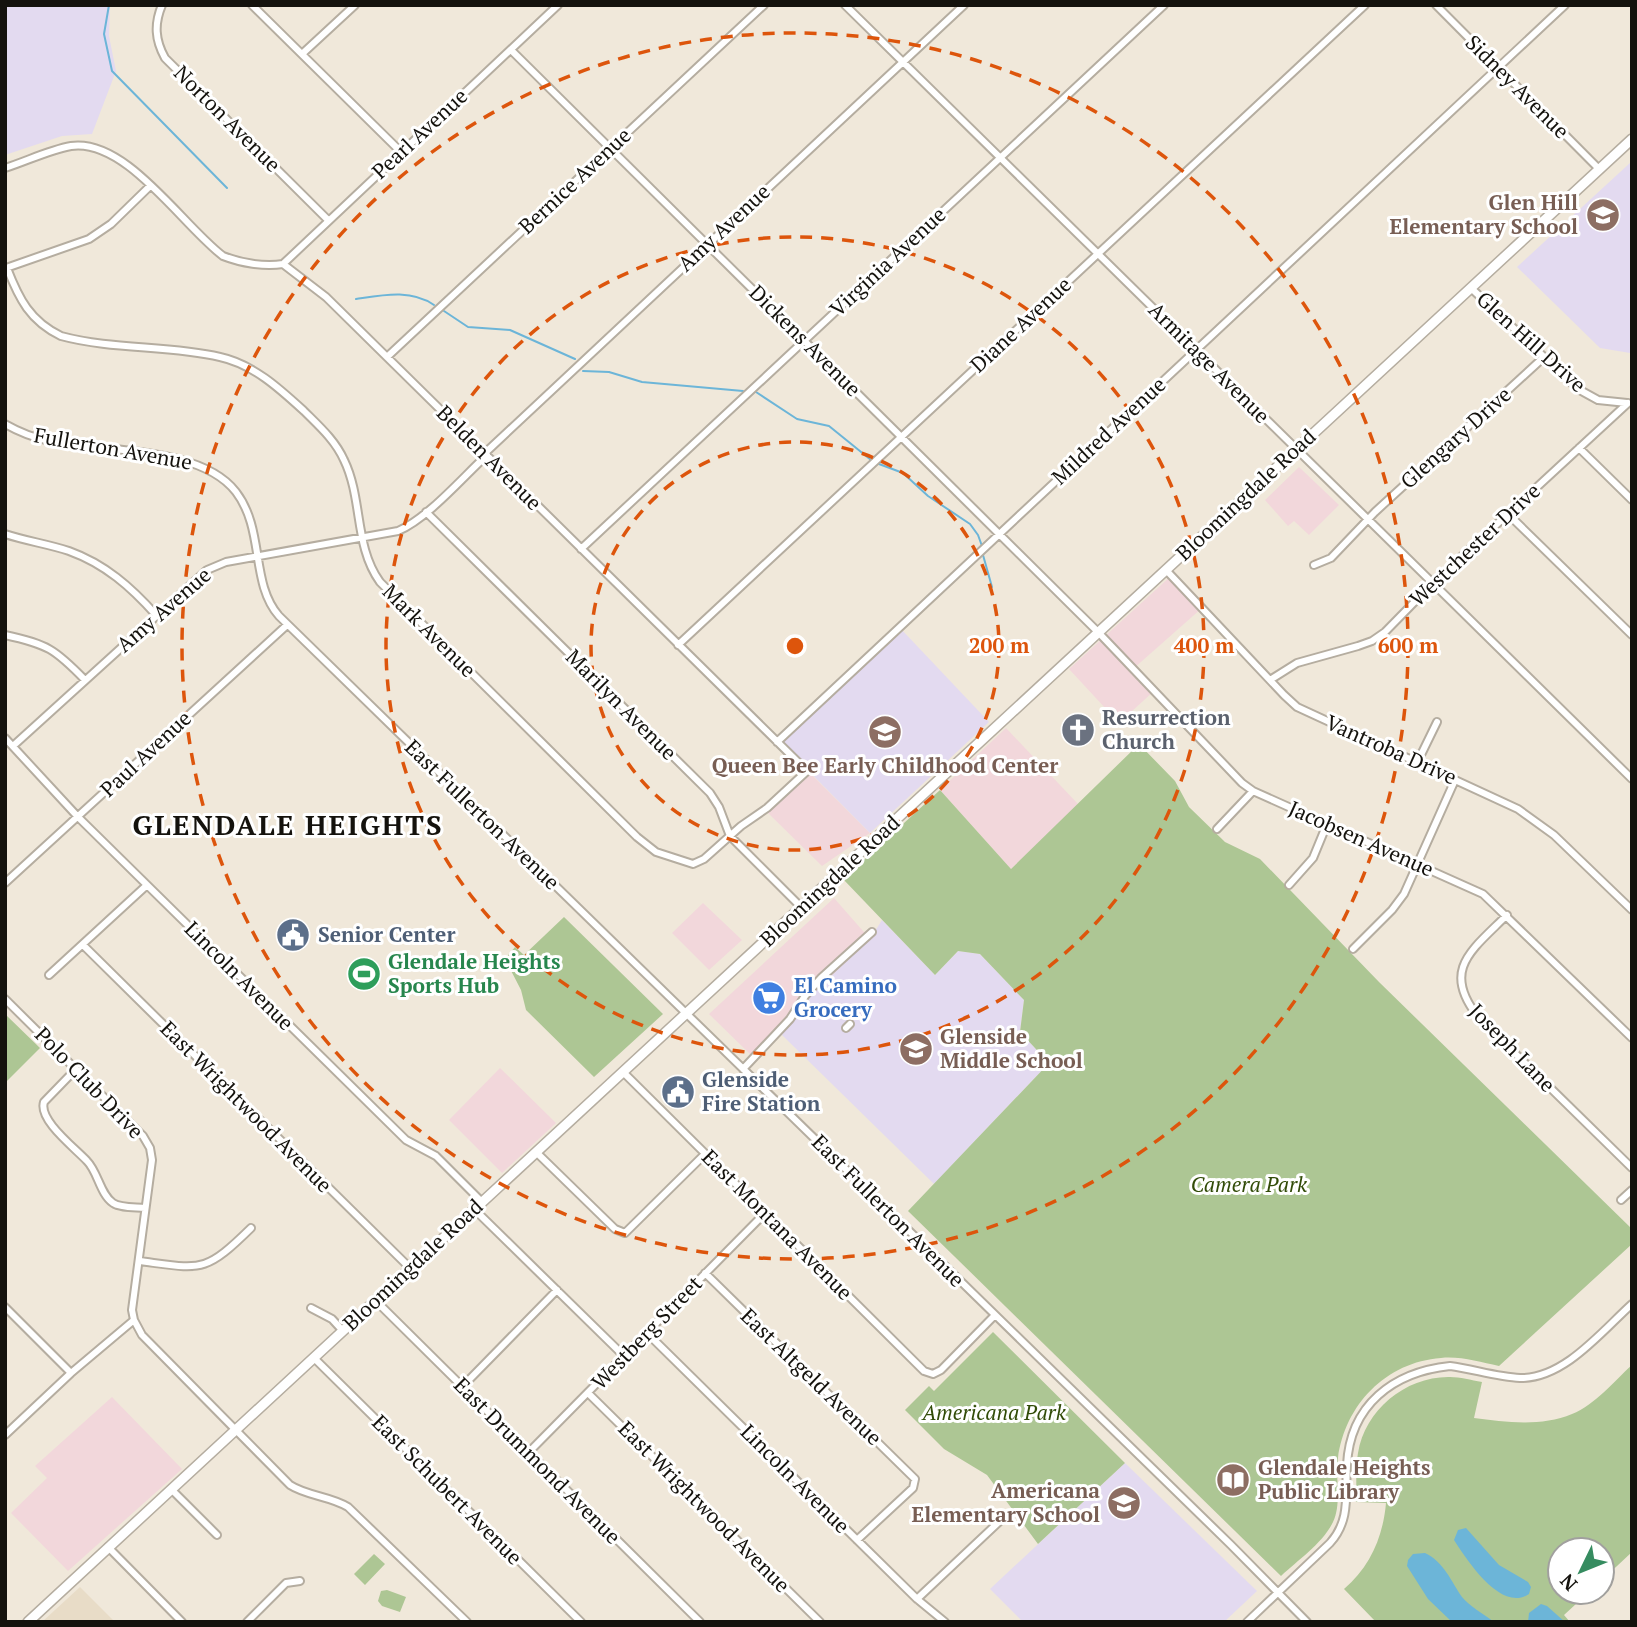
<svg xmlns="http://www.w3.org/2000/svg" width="1637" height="1627" viewBox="0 0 1637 1627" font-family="'PT Serif',serif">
	<rect width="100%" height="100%" fill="#f0e8da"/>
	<path fill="#f2d7db" d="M1299,467l40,38 -30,30 -15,-14 -6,5 -23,-26z
		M1172,575l30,33 -69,61 21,22 -35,32 -50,-54z
		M1006,728l72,76 -67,65 -71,-79z
		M809,772l61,61 -48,33 -56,-55z
		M834,898l36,41 -119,116 -42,-41z
		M703,903l39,37 -33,30 -37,-37z
		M500,1068l56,55 -54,50 -53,-53z
		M112,1397l70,72 -114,102 -57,-58 36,-35 -12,-12z"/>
	<path fill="#e8dcc7" d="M80,1587l35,35h-73z"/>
	<path fill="#e3daf0" d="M5,5h105l-1,31 7,35 -24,63 -30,2 -57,19z
		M1631,162l1,190 -2,1 -30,-5 -83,-81z
		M901,629l88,93 -119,111 -90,-91z
		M882,920l53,55 23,-24 22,3 44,46 -4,32 29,31 -115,121 -152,-149 19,-30 69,-66z
		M1125,1463l132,128 -33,31h-201l-33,-33z"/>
	<path fill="#adc694" d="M1139,744l36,37 14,26 36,35 35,17 119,123 253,247v15l-133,122c-19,-4 -39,-10 -58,-8 -55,4 -96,47 -103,100 -3,20 4,45 -5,64 -10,21 -35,38 -52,54l-373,-365 141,-148 -29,-31 4,-32 -44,-46 -22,-3 -23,24 -92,-96 97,-89 71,79z
		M564,917l99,97 -69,63 -68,-67 -5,-20 -16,-31 10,-12 9,8z
		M5,1014l35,34 -35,35z
		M993,1332l132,131 -87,81 -51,-69 -43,-26 -39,-39 24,-24 5,5z
		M1632,1365v187l-30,28v-30h-42v42h29l-25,23 6,7h-194l-32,-33c26,-22 39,-52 42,-86l-30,-1c1,-16 -1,-33 2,-49 7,-43 48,-77 92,-76 10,0 21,3 32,5l-8,36c31,4 67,9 98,-4 23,-9 42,-33 60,-49z
		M374,1554l11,10 -20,21 -11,-11z
		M387,1590l19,7 -6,15 -18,-6 -4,-5 3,-10z"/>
	<path fill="#6cb5d8" d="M1466,1528l33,37 29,17 3,5 -2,7c-28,19 -62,-34 -75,-54l4,-10z
		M1425,1553c19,9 26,28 37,44 7,9 22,17 32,25h-42l-24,-23 -21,-33 1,-6 5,-6z
		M1541,1604l6,2 18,16h-37l1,-9z"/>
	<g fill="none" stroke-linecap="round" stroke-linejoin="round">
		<path stroke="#6cb5d8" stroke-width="2" d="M109,5l-5,29 8,37 115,117
			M356,299c27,-4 55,-10 78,6
			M444,311l24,16 42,3 65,29
			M583,371l26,1 33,10 101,9
			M756,392l41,27 32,7 42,34
			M879,464l24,9 25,23 42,28 8,11 4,11
			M983,555l9,32"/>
		<g stroke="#b5ada0" stroke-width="10">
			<path id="minor" d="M162,5c-8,19 -7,35 3,53l163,162
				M252,5l149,147
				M845,5l787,774
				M1436,5l163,164
				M511,50l587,582 144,151 11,8 230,103 149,144
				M302,54l53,-49
				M5,168c22,-7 44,-18 66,-22 55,-8 111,79 152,110 18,7 41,11 60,8l43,33 481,474 -40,37 -26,18 -37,33 -11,5 -37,-12 -19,-15 -257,-255c-26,-36 -17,-83 -36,-122 -9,-20 -25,-34 -40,-49 -24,-22 -51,-47 -84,-54 -52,-12 -107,-7 -159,-21 -31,-15 -42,-37 -54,-68
				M283,264l275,-259
				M6,268l83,-29 22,-15 39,-38
				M1471,288l107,101 20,11 29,3
				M387,357l377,-352
				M5,424c14,8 29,14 45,17 54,11 151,5 186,51 29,38 14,91 43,124l952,929 76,77
				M1579,448l53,52
				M485,453l479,-448
				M426,512l284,281 9,14 11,29 71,71
				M1508,514l124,121
				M5,534c21,7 43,10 64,17 36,13 62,36 87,64
				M581,549l583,-544
				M1314,565l17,-7 44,-46 169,-155
				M1166,570l118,125 13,12 221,102 36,26 78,75
				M5,635c42,9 50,14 80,45
				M678,645l687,-640
				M1270,680l27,-17 61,-17 14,-5 13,-9 48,-49 195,-180
				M5,738l73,79 328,323 30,16 46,46
				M777,742l788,-737
				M13,746l194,-176 19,-8 172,-31c30,-13 64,-53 89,-76
				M1417,763l20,-41
				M1217,829l36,-38
				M5,883l282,-258
				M1289,885l24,-27 14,-34
				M1507,915c-35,35 -67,55 -28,103l153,150
				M83,945l327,323
				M1353,949l39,-39 12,-16 51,-114
				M49,975l98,-90
				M5,999l138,137 7,12 2,12 -20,150 2,10 8,15 148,150c17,11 40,11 58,22l119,115
				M846,1028l4,-4
				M76,1069l-32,33c-6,18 31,46 43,59 11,11 13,33 26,42 7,5 22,4 32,5
				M743,1069l47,-50 15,-23 16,-18 51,-46
				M623,1072l301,299 9,3 8,-4 54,-55
				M536,1152l79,77 10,4 80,-79
				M1621,1200l11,-10
				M474,1209l150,147
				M139,1261c63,8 65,13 112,-33
				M705,1273l210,206 -2,9 -56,52
				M375,1300l325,322
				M5,1307l66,66
				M311,1308l21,11 11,12
				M647,1333l270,266 28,23
				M314,1358l267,264
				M462,1387l95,-97
				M588,1393l232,229
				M5,1435l66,-62 63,-53
				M529,1452l236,-239
				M171,1489l46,46
				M108,1547l74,75
				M917,1599l85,-80
				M247,1622l39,-39 14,-2
				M1247,1622l83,-79c21,-23 15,-49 17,-78 3,-60 46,-93 103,-99 23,3 47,11 70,12 44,1 82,-47 112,-74"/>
		</g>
		<g stroke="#b5ada0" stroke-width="12">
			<path id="secondary" d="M28,1622l1604,-1483"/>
		</g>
		<use href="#minor" stroke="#fff" stroke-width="6"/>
		<use href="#secondary" stroke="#fff" stroke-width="9"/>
	</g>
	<g fill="none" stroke="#dd550c" stroke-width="3.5" stroke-dasharray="12 9">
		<circle cx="795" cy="646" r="204"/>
		<circle cx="795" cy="646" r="409"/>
		<circle cx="795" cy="646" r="613"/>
	</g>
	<defs>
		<g id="school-disc" transform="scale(1.75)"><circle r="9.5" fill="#8d6e63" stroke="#fff"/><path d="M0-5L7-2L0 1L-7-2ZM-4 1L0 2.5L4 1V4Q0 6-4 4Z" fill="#fff"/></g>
		<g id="church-disc" transform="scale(1.75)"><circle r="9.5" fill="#6b7280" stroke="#fff"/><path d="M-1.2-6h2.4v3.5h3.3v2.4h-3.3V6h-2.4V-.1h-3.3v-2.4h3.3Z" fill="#fff"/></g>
		<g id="civic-disc" transform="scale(1.75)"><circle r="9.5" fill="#5c6f8a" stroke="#fff"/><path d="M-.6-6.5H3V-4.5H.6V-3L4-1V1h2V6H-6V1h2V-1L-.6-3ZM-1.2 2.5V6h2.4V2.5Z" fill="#fff"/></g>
		<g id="stadium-disc" transform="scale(1.75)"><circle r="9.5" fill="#2e9e5b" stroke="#fff"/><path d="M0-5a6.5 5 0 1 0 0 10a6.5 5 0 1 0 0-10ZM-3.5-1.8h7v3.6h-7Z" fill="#fff"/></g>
		<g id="supermarket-disc" transform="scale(1.75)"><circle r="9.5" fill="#3f7fe0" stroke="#fff"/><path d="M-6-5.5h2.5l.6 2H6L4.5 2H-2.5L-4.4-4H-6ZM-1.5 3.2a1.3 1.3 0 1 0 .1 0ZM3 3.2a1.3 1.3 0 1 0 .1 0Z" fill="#fff"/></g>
		<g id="library-disc" transform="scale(1.75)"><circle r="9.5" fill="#8d6e63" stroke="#fff"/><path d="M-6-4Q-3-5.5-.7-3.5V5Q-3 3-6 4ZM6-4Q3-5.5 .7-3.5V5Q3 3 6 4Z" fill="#fff"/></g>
	</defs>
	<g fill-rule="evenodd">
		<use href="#school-disc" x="1603" y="215"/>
		<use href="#church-disc" x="1078" y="730"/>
		<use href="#school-disc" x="885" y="732"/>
		<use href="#civic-disc" x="293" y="935"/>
		<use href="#stadium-disc" x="364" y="974"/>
		<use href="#supermarket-disc" x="769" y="998"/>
		<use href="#school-disc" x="916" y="1049"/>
		<use href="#civic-disc" x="678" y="1092"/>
		<use href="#library-disc" x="1233" y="1480"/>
		<use href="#school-disc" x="1124" y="1503"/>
	</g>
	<g text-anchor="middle" stroke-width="6" stroke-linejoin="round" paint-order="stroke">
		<g font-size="21" fill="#14120d" stroke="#fff">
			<text transform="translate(1517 87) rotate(45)" y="7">Sidney Avenue</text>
			<text transform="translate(227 119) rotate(45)" y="7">Norton Avenue</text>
			<text transform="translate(420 134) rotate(-43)" y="7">Pearl Avenue</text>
			<text transform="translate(575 181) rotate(-43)" y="7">Bernice Avenue</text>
			<text transform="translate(724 228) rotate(-43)" y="7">Amy Avenue</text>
			<text transform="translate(888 262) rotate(-43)" y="7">Virginia Avenue</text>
			<text transform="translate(1021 325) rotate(-43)" y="7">Diane Avenue</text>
			<text transform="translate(805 341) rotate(45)" y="7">Dickens Avenue</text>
			<text transform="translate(1531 342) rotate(42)" y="7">Glen Hill Drive</text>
			<text transform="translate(1209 363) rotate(45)" y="7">Armitage Avenue</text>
			<text transform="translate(1109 431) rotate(-43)" y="7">Mildred Avenue</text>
			<text transform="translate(1456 438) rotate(-42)" y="7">Glengary Drive</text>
			<text transform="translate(113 449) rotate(10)" y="7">Fullerton Avenue</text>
			<text transform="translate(489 458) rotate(45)" y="7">Belden Avenue</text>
			<text transform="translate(1246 495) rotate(-43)" y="7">Bloomingdale Road</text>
			<text transform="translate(1475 545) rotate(-43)" y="7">Westchester Drive</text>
			<text transform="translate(164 610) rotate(-41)" y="7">Amy Avenue</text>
			<text transform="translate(429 631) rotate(45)" y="7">Mark Avenue</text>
			<text transform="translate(621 705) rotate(45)" y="7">Marilyn Avenue</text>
			<text transform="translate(1391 750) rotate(24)" y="7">Vantroba Drive</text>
			<text transform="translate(146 754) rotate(-43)" y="7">Paul Avenue</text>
			<text transform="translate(482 815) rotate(44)" y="7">East Fullerton Avenue</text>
			<text transform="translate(1361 839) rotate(24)" y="7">Jacobsen Avenue</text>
			<text transform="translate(830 881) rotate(-43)" y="7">Bloomingdale Road</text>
			<text transform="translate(239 976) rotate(45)" y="7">Lincoln Avenue</text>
			<text transform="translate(1512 1048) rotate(46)" y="7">Joseph Lane</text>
			<text transform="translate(89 1083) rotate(46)" y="7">Polo Club Drive</text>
			<text transform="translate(246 1107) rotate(45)" y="7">East Wrightwood Avenue</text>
			<text transform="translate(888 1211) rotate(45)" y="7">East Fullerton Avenue</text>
			<text transform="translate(777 1225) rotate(45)" y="7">East Montana Avenue</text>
			<text transform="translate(413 1265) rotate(-43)" y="7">Bloomingdale Road</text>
			<text transform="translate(647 1333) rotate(-46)" y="7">Westberg Street</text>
			<text transform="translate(811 1377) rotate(44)" y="7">East Altgeld Avenue</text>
			<text transform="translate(537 1461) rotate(45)" y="7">East Drummond Avenue</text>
			<text transform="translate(795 1479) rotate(45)" y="7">Lincoln Avenue</text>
			<text transform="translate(447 1490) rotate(45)" y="7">East Schubert Avenue</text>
			<text transform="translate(704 1507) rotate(45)" y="7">East Wrightwood Avenue</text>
		</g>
		<g font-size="21" font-weight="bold" fill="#785e54" stroke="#fff" text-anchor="end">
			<text x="1578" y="210">Glen Hill<tspan x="1578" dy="24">Elementary School</tspan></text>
			<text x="885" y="773" text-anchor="middle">Queen Bee Early Childhood Center</text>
			<text x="940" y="1044" text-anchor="start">Glenside<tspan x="940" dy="24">Middle School</tspan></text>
			<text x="1258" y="1475" text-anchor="start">Glendale Heights<tspan x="1258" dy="24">Public Library</tspan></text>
			<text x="1100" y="1498">Americana<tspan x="1100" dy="24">Elementary School</tspan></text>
		</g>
		<g font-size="21" font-weight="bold" fill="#5b616d" stroke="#fff" text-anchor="start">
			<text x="1102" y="725">Resurrection<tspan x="1102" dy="24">Church</tspan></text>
		</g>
		<g font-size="21" font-weight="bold" fill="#4e5e75" stroke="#fff" text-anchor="start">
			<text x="318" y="942">Senior Center</text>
			<text x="702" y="1087">Glenside<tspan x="702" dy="24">Fire Station</tspan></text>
		</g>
		<g font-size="21" font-weight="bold" fill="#27864d" stroke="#fff" text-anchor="start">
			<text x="388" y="969">Glendale Heights<tspan x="388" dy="24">Sports Hub</tspan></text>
		</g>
		<g font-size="21" font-weight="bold" fill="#366cbe" stroke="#fff" text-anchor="start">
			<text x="794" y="993">El Camino<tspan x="794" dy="24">Grocery</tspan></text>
		</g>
		<g font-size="21" font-style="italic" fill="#324c08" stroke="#fff">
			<text x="1249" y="1192">Camera Park</text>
			<text x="994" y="1420">Americana Park</text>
		</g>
		<g font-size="28" font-weight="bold" letter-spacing="2" fill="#14120d" stroke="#fff">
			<text x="288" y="835">GLENDALE HEIGHTS</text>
		</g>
	</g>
	<circle cx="795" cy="646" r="10" fill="#dd550c" stroke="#fff" stroke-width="3.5"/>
	<g font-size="21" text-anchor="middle" font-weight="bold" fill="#dd550c" stroke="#fff" stroke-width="6" stroke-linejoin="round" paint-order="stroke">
		<text x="999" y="653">200 m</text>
		<text x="1204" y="653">400 m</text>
		<text x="1408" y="653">600 m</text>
	</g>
	<rect width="1637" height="1627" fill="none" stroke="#14120d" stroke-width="14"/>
	<g transform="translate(1581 1571) rotate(227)"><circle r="33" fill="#ffffff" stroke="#a1a09e" stroke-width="2"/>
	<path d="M0-5L12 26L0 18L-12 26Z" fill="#368c60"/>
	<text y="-10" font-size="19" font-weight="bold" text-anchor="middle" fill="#14120d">N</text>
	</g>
</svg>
